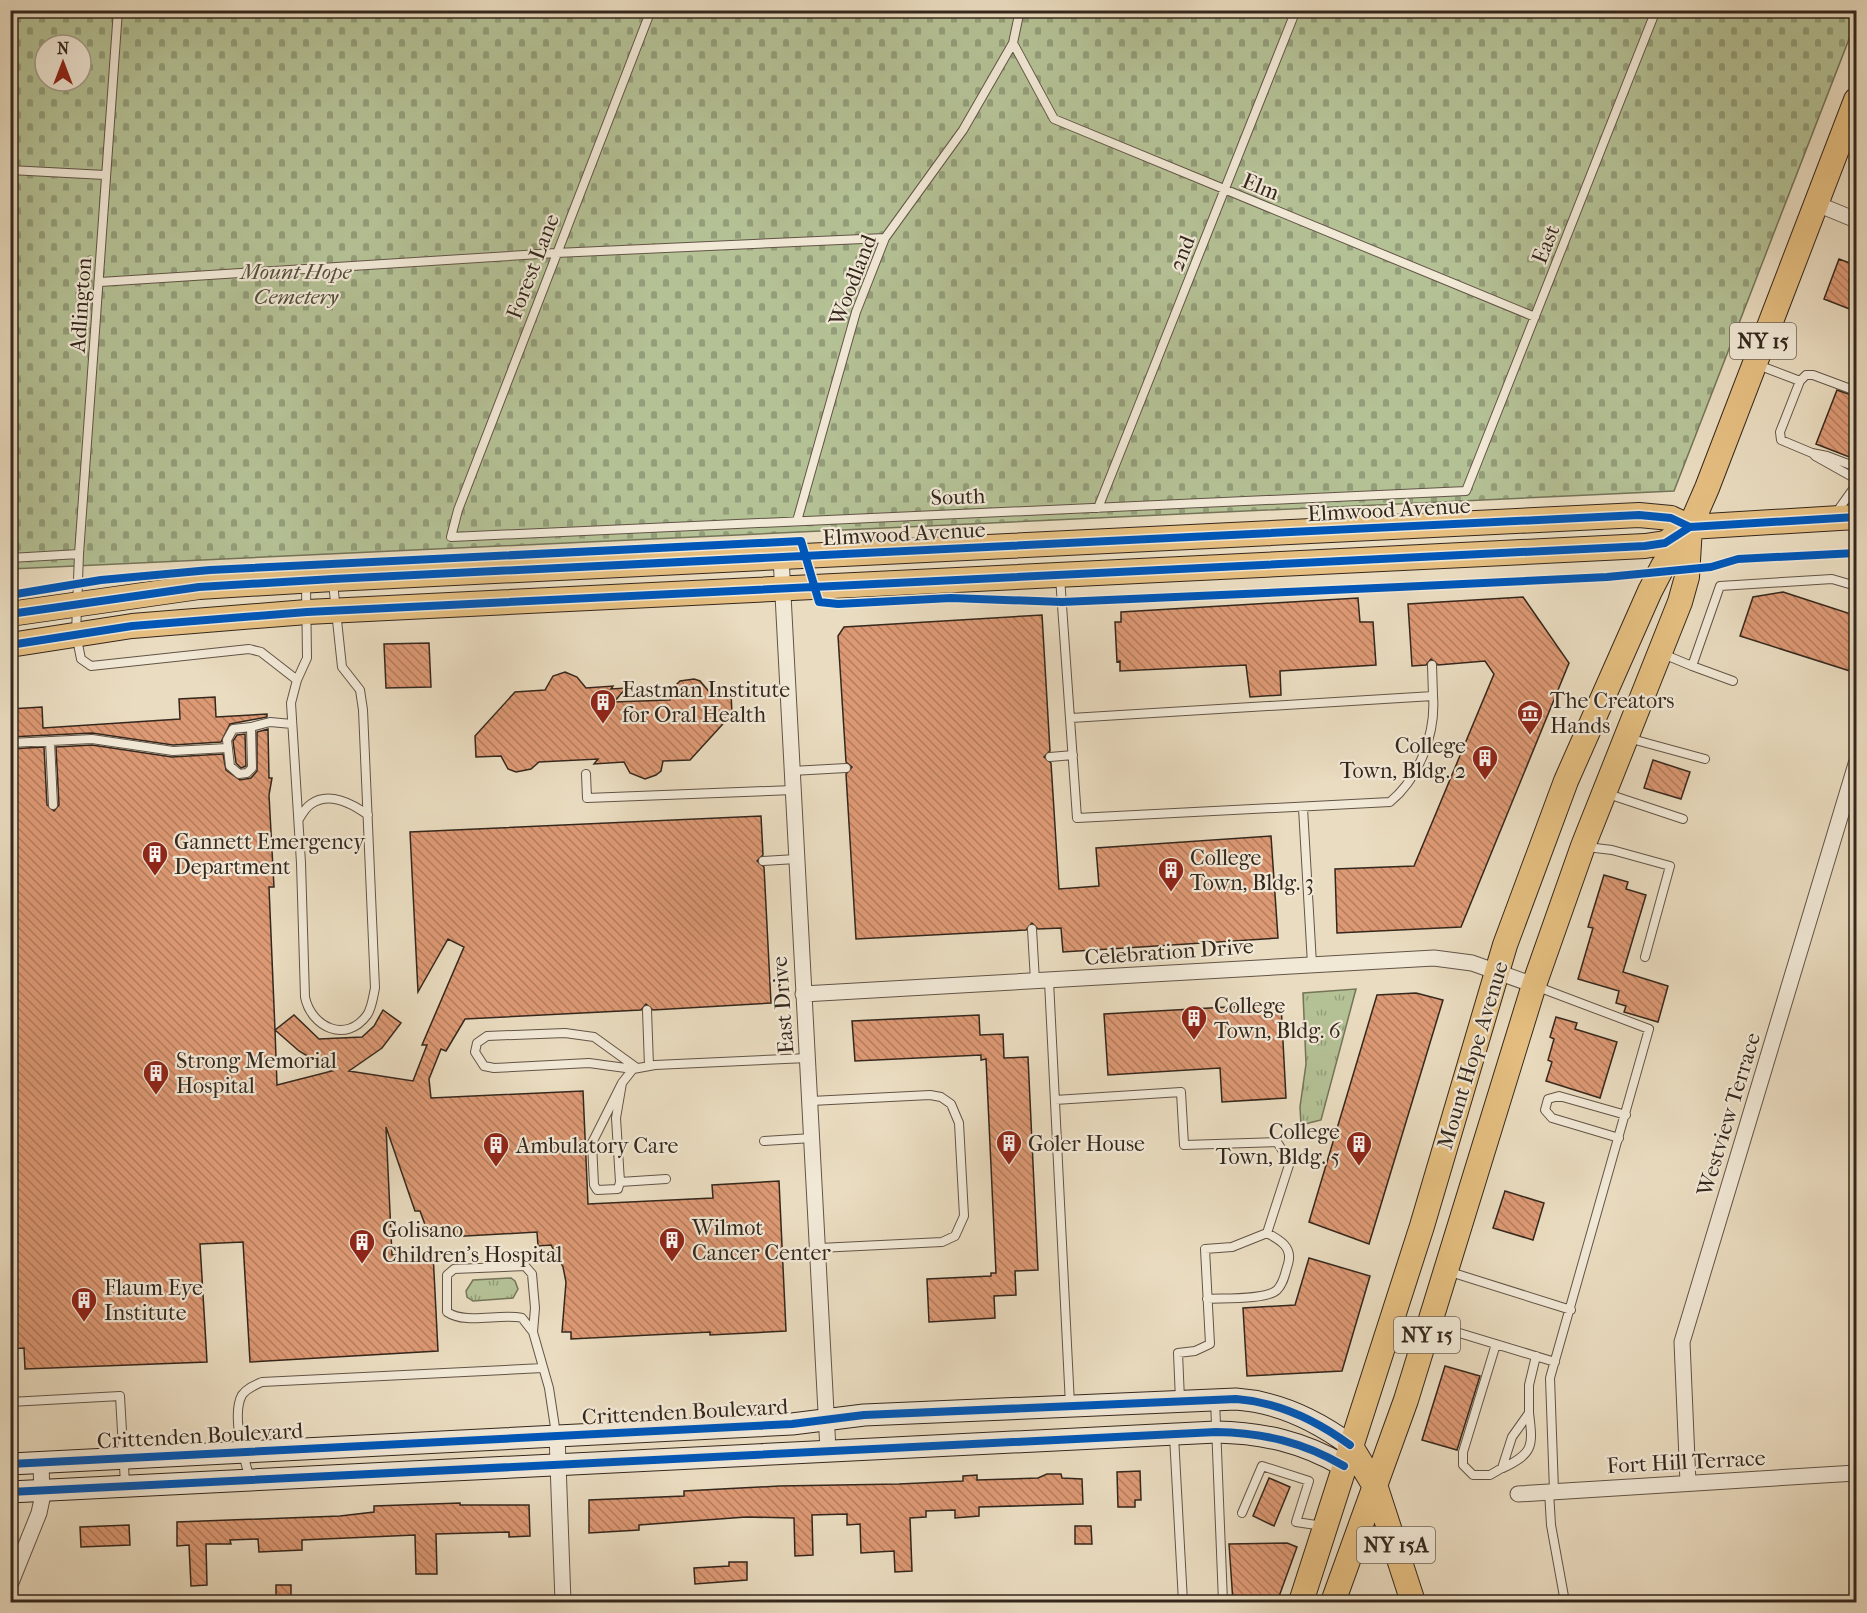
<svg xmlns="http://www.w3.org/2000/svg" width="1867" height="1613" viewBox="0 0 1867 1613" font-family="'IM FELL French Canon',serif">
	<defs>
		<pattern id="grass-tufts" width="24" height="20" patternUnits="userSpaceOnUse" patternTransform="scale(1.5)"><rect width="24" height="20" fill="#b4c195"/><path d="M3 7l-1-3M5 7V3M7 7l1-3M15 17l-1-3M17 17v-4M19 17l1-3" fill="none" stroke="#939d79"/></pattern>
		<pattern id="cemetery-stones" width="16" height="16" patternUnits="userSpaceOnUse" patternTransform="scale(1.5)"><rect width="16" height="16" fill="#b4c195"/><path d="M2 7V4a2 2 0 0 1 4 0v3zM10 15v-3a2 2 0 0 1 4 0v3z" fill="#939d79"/></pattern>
		<pattern id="building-back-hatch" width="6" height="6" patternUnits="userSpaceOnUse" patternTransform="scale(1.5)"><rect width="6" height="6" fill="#dd9974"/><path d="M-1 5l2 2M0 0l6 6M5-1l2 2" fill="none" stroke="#b47d5f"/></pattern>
	</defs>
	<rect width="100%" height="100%" fill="#eadcc0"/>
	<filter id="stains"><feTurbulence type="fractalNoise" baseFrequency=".00333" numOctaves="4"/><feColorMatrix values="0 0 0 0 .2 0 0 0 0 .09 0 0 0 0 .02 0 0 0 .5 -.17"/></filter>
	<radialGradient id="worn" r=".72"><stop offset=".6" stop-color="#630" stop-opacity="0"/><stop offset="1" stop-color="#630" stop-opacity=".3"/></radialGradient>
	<path fill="url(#grass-tufts)" stroke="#747459" stroke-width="1.5" d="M1356,989l-35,131 -20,5 -1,-18 6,-43 -3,-71z
		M511,1278l4,3 3,8 -5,9 -40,3 -6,-4 -1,-6 7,-11z"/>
	<path fill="url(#cemetery-stones)" stroke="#747459" stroke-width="1.5" fill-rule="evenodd" d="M1856,10v11l-182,470 -1663,78 -1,-558zM45,45h36v36h-36z"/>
	<path fill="url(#building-back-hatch)" stroke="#34271d" stroke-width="1.5" fill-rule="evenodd" d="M1839,259l16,6 -6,15 6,3 -2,5 4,2v22l-33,-13z
		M1837,390l20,7v63l-41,-16z
		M1783,592l74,24v36l-7,19 -110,-35 13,-39z
		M1523,597l46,66 -108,264 -124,6 -2,-64 79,-3 80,-192 -9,-13 -47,4 -7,-6 -5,6 -14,1 -4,-62z
		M1358,598l2,24h13l3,43 -96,6 1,24 -31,2 -4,-32 -126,6v-10l-3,1 -2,-40h6v-10z
		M1042,615l8,136 -6,6 7,6 8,126 40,-3 -3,-38 175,-12 7,102 -215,14 -2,-24 -23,1 -6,-6 -6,7 -170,9 -10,-165 6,-7 -6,-5 -8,-126 6,-9z
		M429,643l2,44 -45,1 -2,-44z
		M565,672l12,5 9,11 27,-2 -2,3 15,-1 -12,14 56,-2 1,-10 9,-9 14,-2 6,2 11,13 20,-1 1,21 -42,46 -27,1 -2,10 -5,4 -11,4 -15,-6 -6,-11 -30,2 4,-5 -59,3 -8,7 -15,3 -8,-3 -7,-13 -25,1 -1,-21 40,-44 30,-2 8,-14z
		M215,697l1,20 51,-3v3l-37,7 -9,18 -48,3 -81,-12 -82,4v-28l32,-2 1,21 137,-9 -1,-20z
		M268,729l1,49h3l-3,17 5,92h-5l6,143 19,-15 25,24 43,-2 12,-11 9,-16 18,13 -19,25 -33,23 64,10 14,-36h-5l42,-98 -16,-8 -30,53 -8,-160 351,-16 2,39 -6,6 7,6 7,136 -118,7 -7,-6 -5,6 -176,9 -19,32 -5,-2 -12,30 2,19 152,-7 5,113 125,-6 -1,-13 67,-4 7,150 -76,4v-3l-139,7v-7h-9l4,-50 -3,-15 -12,-22 -13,1 -1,-14 -107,6 -10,-27h-5l-29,-84 6,128 41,-2 5,98 -188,11 -7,-120 -43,2 7,118 -182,7 -1,-21 -14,1v-600l34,-2 3,58 7,6 5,-6 -3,-58 36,-2 80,12 51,-3 3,16 14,10 11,-2 6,-7v-39zM275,1030l24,21 33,20 -55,14z
		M245,734l1,32 -5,2 -5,-5 -3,-22 4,-6z
		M1653,760l37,12 -9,27 -37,-11z
		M1604,875l24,7 -2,7 20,6 -23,77 45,14 -10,36 -34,-10 2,-6 -10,-3 3,-12 -41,-12 15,-51 -5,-1z
		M1416,993l27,7 -74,244 -60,-22 68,-227z
		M1281,1004l5,94 -64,4 -2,-34 -112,7 -4,-61z
		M979,1015l1,20 23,-1 1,24 24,-1 10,213 -23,1 1,24 -22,1 1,22 -66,4 -2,-43 64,-3v-3h5l-10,-214 -5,1v-5l-126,6 -3,-40z
		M1556,1017l21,6 -2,6 42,13 -17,56 -54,-17 6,-19 -4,-2 6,-21 -4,-2z
		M1505,1191l39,12 -11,37 -40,-12z
		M1309,1258l61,18 -28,95 -95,5 -4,-68 52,-3z
		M1445,1366l35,10 -23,74 -35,-10z
		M1140,1471l1,29h-6v7h-17l-1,-35z
		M1047,1474h14l1,4 20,1 1,25 -104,3v9l-24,2v-8l-29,1v6l-16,1 2,53 -17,1 -1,-21 -33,2 -1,-29 -13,1v-11l-35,1 1,40 -18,1 -1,-38 -48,-1 -107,8v5l-50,3v-33l95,-4v-5l95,-5 120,-2 64,-3v-5l14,-1v5l61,-2z
		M1269,1478l21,9 -16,39 -21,-10z
		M460,1503v2h69l1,31 -21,1v-5l-73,2 1,40h-21l-1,-39 -113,5v10l-43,2 -1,-13 -28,1 1,4h-25l1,41 -16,1 -2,-41 -12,1v-24l163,-6 34,-4v-6z
		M129,1525l1,20 -49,2 -1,-20z
		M1075,1526h16l1,18h-17z
		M1287,1543l10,4 -20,55h-44l-4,-58z
		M729,1562h18v18l-52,4 -1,-16 35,-2z
		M276,1585h15v13l-15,1z"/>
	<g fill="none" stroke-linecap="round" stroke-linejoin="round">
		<g stroke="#625446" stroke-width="10">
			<path id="lane" d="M118,10l-39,544 -3,80 5,25 10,7 158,-17 12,3 36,28
				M651,10l-193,500 -7,27 1015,-46 190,-481
				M1013,43l41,76 481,198
				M10,170l95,5
				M100,282l456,-29 329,-15
				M1758,365l42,16 -20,51 1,8 31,13 15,3 29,11
				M1800,381l6,-6h7l43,16
				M1815,456l41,23
				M1098,508l198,-498
				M1836,513l20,-28
				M797,521l59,-209 29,-74 78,-108 50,-87 7,-33
				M10,558l69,-4
				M1060,577l17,241 313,-16c29,-24 46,-68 43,-106l-362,22
				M306,585l1,73 -10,22 -6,23 10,160 4,134c6,30 41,47 62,18 5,-7 6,-18 8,-27l-12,-278 -3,-20 -18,-23 -9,-84
				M1663,654l29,12
				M1432,665l1,31
				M1733,681l-41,-15 28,-80 112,-7 24,7
				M251,727l-18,2 -6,11 3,26 9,8 8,-1 5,-5 -1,-41 19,-5 22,2
				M1628,738l77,21
				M50,741l3,64
				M10,743l82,-4 81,12 54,-3
				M1050,757l23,-2
				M792,771l54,-3
				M586,774l1,24 206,-8
				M1608,794l75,25
				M1303,808l9,156
				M299,819c3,-5 7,-12 12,-15 18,-13 42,0 57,11
				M1587,847l25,3 58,16 -25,91
				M763,861l33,-2
				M1032,929l3,52
				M1049,981l21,424
				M1538,987l111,42 -99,349 4,113
				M647,1010l2,56
				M633,1069l-44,-6 -95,5 -10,-2 -9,-14 2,-9 10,-7 78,-3 29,4 43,31
				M622,1083l-6,35 4,64 -2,7 -21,1 -3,-5 -2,-42 30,-60 11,-14 22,-4 153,-7
				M1055,1100l126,-8 3,53 93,-3 13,20 -23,71 -35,14 -27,2 5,95 -15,7 -17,2 2,47
				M811,1101l119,-6 11,2 10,7 8,19 5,93 -9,20 -13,6 -123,6
				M1619,1138l-67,-20 -7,-8 3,-11 11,-3 67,19
				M764,1141l48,-3
				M620,1182l46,-3
				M1447,1271l124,39
				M1207,1299c16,-1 59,1 70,-9 7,-7 8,-17 11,-26 5,-17 -8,-24 -21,-31
				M1433,1325l122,37
				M533,1332l-11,-14c-22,-5 -56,7 -75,-6v-37l7,-6 71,-3 7,8 3,34 -2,24 16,56 7,46
				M1496,1344l-33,108v13l10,10h17l12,-7 10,-31 17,-24v-28l7,-29
				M1215,1400l8,202
				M10,1402l110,-6 5,88
				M1174,1436l9,166
				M1503,1468c31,-15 30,-22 26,-55
				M250,1479c-6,-20 -19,-64 -8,-84 5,-7 13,-10 20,-13l281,-14
				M1549,1491l2,34 14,77
				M1242,1513l20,-47 47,15 -13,41 27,4"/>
		</g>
		<g stroke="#625446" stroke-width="17">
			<path id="street" d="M1817,204l39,16
				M781,557l47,893
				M803,994l631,-36 38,5 62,22
				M557,1435l6,167
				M1688,1483l-6,-141 174,-578
				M1518,1494l338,-21
				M10,1585l29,-72 3,-14 -1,-37"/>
		</g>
		<g stroke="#34271d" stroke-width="23">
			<path id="secondary" d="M10,1464l782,-40 72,-9 372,-16c43,3 80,21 114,46
				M10,1492l1206,-60c48,1 87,10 128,34"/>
		</g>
		<g stroke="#34271d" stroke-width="26">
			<path id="primary" d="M10,614l189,-27 134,-8 1306,-64 32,3 19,9
				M10,645l122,-19 175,-14 1338,-66 20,-3 25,-16 166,-10
				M1350,1445l26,43 37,114
				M1301,1602l121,-376 83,-281 61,-164 84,-190 13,-25 27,-39 17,-39 149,-388
				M1333,1602l73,-202 128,-415 49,-139 97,-244 7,-25 3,-50"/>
		</g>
		<use href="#lane" stroke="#f1e8d6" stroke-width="8"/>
		<use href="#street" stroke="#f1e8d6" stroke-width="15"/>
		<use href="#secondary" stroke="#f1e8d6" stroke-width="21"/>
		<use href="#primary" stroke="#e5be80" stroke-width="24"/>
		<g stroke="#f1e8d6" stroke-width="11">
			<path id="cycleway" d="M10,595l91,-15 109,-10 591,-29 18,61 19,2 113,-6 111,4 337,-15 208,-10 104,-10 27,-8 118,-6
				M10,614l189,-27 134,-8 1306,-64 32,3 19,9
				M10,645l122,-19 175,-14 1338,-66 20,-3 25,-16 166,-10
				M10,1464l782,-40 72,-9 372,-16c43,3 80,21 114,46
				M10,1492l1206,-60c48,1 87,10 128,34"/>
		</g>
		<use href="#cycleway" stroke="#0057b8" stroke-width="8"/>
	</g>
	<defs>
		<g id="building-pin" transform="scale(1.35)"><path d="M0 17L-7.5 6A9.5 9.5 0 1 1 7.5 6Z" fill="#8f2418" stroke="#f1e8d6"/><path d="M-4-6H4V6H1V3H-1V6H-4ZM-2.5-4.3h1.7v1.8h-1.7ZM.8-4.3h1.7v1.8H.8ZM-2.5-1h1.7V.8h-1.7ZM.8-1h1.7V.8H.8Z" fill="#fff"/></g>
		<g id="museum-pin" transform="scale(1.35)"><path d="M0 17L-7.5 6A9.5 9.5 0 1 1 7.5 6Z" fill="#8f2418" stroke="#f1e8d6"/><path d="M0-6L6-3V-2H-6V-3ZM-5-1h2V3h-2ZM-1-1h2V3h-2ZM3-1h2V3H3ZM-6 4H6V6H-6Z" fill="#fff"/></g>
	</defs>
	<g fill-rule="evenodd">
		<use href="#building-pin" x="603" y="702"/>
		<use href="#museum-pin" x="1530" y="713"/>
		<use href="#building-pin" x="1485" y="758"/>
		<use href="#building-pin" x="155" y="854"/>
		<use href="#building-pin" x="1171" y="870"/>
		<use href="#building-pin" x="1194" y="1018"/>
		<use href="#building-pin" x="156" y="1073"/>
		<use href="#building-pin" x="1009" y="1143"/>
		<use href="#building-pin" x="1359" y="1144"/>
		<use href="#building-pin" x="496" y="1145"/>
		<use href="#building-pin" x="672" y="1240"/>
		<use href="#building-pin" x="362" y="1242"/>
		<use href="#building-pin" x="84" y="1300"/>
	</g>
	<g text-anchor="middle" stroke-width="4.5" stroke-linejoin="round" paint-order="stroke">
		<g fill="#f1e8d6" stroke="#6d6154" stroke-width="1.5">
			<rect x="1730" y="323" width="66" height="36" rx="4.5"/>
			<rect x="1394" y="1317" width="66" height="36" rx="4.5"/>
			<rect x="1357" y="1527" width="78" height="36" rx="4.5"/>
		</g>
		<g font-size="21" font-weight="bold" fill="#34271d">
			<text x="1763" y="348">NY 15</text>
			<text x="1427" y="1342">NY 15</text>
			<text x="1396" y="1552">NY 15A</text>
		</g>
		<g font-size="22" fill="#34271d" stroke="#f1e8d6">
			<text transform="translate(1261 186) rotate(22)" y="8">Elm</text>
			<text transform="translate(1545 244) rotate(-68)" y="8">East</text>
			<text transform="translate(1181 253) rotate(-68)" y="8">2nd</text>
			<text transform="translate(532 266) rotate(-69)" y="8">Forest Lane</text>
			<text transform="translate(852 280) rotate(-69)" y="8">Woodland</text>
			<text transform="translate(80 305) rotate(-86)" y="8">Adlington</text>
			<text transform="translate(958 496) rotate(-2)" y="8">South</text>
			<text transform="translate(1389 509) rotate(-3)" y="8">Elmwood Avenue</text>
			<text transform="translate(904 533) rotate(-3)" y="8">Elmwood Avenue</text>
			<text transform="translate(1169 951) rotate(-4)" y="8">Celebration Drive</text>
			<text transform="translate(782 1005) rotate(-94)" y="8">East Drive</text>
			<text transform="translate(1472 1055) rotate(-73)" y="8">Mount Hope Avenue</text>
			<text transform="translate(1728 1114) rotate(-73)" y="8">Westview Terrace</text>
			<text transform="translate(685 1411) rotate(-3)" y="8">Crittenden Boulevard</text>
			<text transform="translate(200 1435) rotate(-3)" y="8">Crittenden Boulevard</text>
			<text transform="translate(1686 1461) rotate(-3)" y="8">Fort Hill Terrace</text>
		</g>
		<g font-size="22" font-style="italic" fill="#544e3b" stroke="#f1e8d6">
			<text x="296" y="279">Mount Hope<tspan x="296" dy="25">Cemetery</tspan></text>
		</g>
		<g font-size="22" fill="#34271d" stroke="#f1e8d6" text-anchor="start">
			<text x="622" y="697">Eastman Institute<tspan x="622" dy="25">for Oral Health</tspan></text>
			<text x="1550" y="708">The Creators<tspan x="1550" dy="25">Hands</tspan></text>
			<text x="1466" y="753" text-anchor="end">College<tspan x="1466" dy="25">Town, Bldg. 2</tspan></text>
			<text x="174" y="849">Gannett Emergency<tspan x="174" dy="25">Department</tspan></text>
			<text x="1190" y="865">College<tspan x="1190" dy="25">Town, Bldg. 3</tspan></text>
			<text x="1214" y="1013">College<tspan x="1214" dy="25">Town, Bldg. 6</tspan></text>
			<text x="176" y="1068">Strong Memorial<tspan x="176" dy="25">Hospital</tspan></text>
			<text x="1340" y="1139" text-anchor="end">College<tspan x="1340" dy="25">Town, Bldg. 5</tspan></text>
			<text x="1028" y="1151">Goler House</text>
			<text x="516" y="1153">Ambulatory Care</text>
			<text x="692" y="1235">Wilmot<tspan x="692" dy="25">Cancer Center</tspan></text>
			<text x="382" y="1237">Golisano<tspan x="382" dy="25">Children's Hospital</tspan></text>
			<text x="104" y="1295">Flaum Eye<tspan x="104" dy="25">Institute</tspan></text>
		</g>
	</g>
	<rect width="1867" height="1613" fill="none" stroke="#eadcc0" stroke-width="36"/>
	<rect x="12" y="12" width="1843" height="1589" fill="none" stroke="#34271d" stroke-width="3"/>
	<rect x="18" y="18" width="1831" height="1577" fill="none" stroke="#34271d" stroke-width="1.5"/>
	<g transform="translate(63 63)"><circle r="28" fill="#f1e8d6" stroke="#a59b8c" stroke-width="1.5"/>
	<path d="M0-4.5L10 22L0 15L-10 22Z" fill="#8f2418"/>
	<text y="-9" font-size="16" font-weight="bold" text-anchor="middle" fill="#34271d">N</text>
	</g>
	<rect width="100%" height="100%" filter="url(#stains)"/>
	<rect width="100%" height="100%" fill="url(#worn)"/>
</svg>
